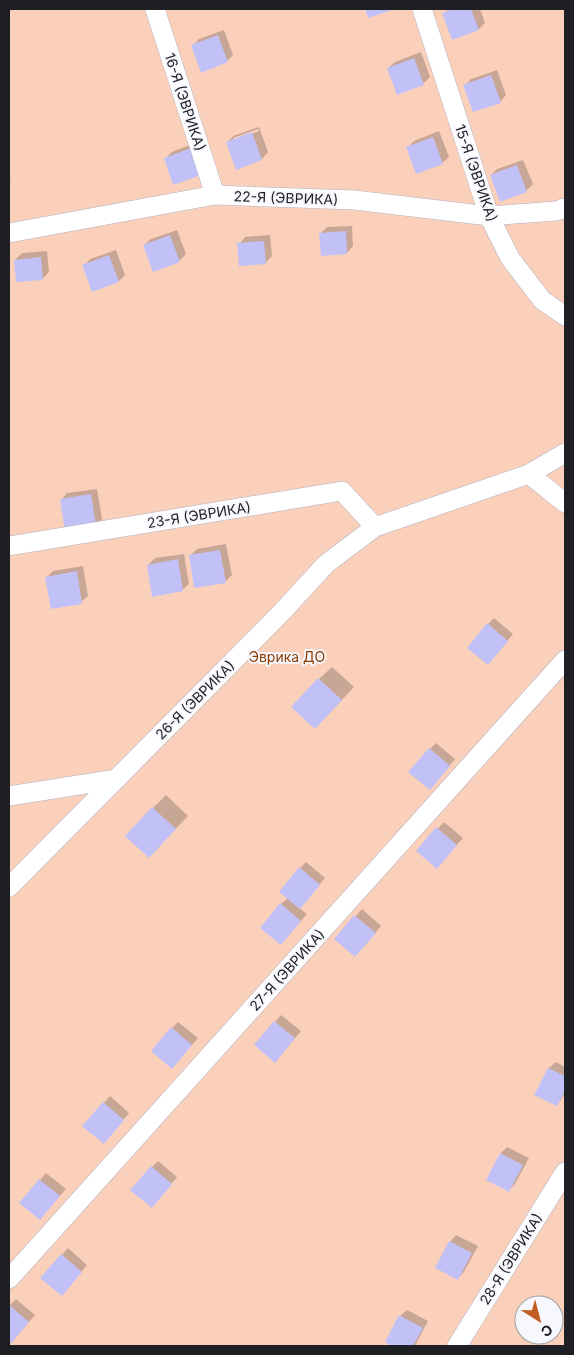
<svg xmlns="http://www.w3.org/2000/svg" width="574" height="1355" viewBox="0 0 574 1355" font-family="Inter,sans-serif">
	<rect width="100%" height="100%" fill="#e8e8fb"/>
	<path fill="#fbd0bb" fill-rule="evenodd" d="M9,9h556v1337h-556zM524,1305h30v30h-30z"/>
	<path fill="#0003" fill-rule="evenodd" d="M449,9h31l5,14 -6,6 -35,-15z
		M224,30l9,25 -6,6 -35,-15 7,-7z
		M421,52l9,25 -7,7 -35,-16 7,-6z
		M497,70l9,25 -6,7 -35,-17 6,-6z
		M259,127l9,25 -6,7 -26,9 -9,-25 6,-7zM258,129l1,2 -26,10v-3z
		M439,131l10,26 -7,6 -35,-15 7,-7z
		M197,142l9,26 -41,-9 7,-7z
		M523,160l10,24 -7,7 -35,-16 6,-6z
		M9,175l2,7 -2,2z
		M352,226l1,20 -6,7 -27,-19 7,-7z
		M177,230l9,24 -7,7 -35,-16 7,-6z
		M270,235l2,21 -7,7 -26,-19 6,-7z
		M116,250l9,25 -6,6 -35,-15 6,-7z
		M47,251l2,21 -7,7 -27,-19 7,-7z
		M97,489l5,30 -7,6 -34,-25 6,-7z
		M226,544l6,31 -7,7 -35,-26 7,-7z
		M184,554l5,30 -7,6 -34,-25 7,-7z
		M83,566l5,30 -7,6 -34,-25 6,-6z
		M494,618l19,16 -19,23 -6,-33z
		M332,667l22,20 -26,28 -9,-36z
		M436,743l19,16 -19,23 -6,-33z
		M166,795l22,21 -26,27 -9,-35z
		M444,822l19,16 -20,23 -25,-10z
		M306,862l19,16 -26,30 8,6 -20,23 -6,-33 7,-6 12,-30z
		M362,909l19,17 -19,23 -26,-10z
		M281,1015l20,16 -20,24 -26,-10z
		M178,1022l20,16 -20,23 -6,-33z
		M556,1062l9,5v27l-8,11 -21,-11 13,-26z
		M110,1096l19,17 -19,23 -6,-33z
		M507,1147l22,11 -14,26 -6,6 -21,-11 13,-26z
		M158,1161l19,16 -19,23 -6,-33z
		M46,1173l20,16 -20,23 -25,-9z
		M456,1235l22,11 -14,26 -6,6 -8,-36z
		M68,1248l19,17 -19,23 -6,-33z
		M16,1299l19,16 -26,30v-39z
		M407,1310l21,11 -13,25h-20l-8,-4 13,-26z"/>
	<path fill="#c2c1f7" d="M365,9h30l-27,9z
		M454,9h17l8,21 -27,10 -10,-27z
		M218,35l10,27 -27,11 -10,-28z
		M414,58l10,27 -27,10 -10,-27z
		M491,75l10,28 -28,9 -10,-27z
		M252,132l10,28 -26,10 -10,-28z
		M433,137l10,27 -27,10 -10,-27z
		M191,148l10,27 -28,10 -9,-27z
		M517,165l10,27 -27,10 -10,-27z
		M346,231l1,23 -26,2 -2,-23z
		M170,235l10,27 -27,10 -10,-27z
		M264,241l2,23 -27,2 -2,-23z
		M109,255l10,27 -27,10 -10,-27z
		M41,257l2,23 -27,2 -2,-22z
		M91,494l5,32 -31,6 -5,-33z
		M220,550l6,33 -32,5 -5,-33z
		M178,559l5,32 -31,6 -5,-32z
		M77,571l5,33 -31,5 -6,-32z
		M487,623l21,18 -20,24 -21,-17z
		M318,678l24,22 -27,29 -24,-22z
		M429,748l21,18 -20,24 -22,-18z
		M152,807l24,22 -27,29 -24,-22z
		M436,827l21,18 -20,24 -21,-18z
		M299,867l21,18 -20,24 -21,-17z
		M280,903l21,18 -20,24 -21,-17z
		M354,915l22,18 -21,24 -21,-18z
		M274,1021l21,17 -20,25 -21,-18z
		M171,1027l21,18 -20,24 -21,-18z
		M548,1068l17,8v15l-8,15 -23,-11z
		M103,1102l21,18 -20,24 -22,-18z
		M500,1153l23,12 -14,27 -23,-12z
		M151,1166l21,18 -20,24 -22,-18z
		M39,1179l21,17 -20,24 -21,-17z
		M449,1241l23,12 -14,27 -23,-12z
		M61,1254l21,18 -20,24 -22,-18z
		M9,1305l20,17 -20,24z
		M399,1315l24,13 -10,18h-21l-7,-4z"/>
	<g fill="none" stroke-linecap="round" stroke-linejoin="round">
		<g stroke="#b0b0c2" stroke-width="20">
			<path id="lane" d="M155,9l60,186
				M422,9l67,207 21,42 32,42 23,16
				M9,233l206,-38 139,5 135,16 67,-5 9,-3
				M529,474l36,29
				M9,546l333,-55 33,36
				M9,796l108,-17
				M9,887l272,-274 45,-49 49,-37 154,-53 36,-21
				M9,1279l556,-619
				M457,1346l108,-174"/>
		</g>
		<use href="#lane" stroke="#fff" stroke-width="19"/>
	</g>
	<g text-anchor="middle" stroke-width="4" stroke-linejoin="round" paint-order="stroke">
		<g font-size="14" fill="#1e1e25" stroke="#f7f7fe">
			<text transform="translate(185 102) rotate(72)" y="5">16-Я (ЭВРИКА)</text>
			<text transform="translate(476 173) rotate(71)" y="5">15-Я (ЭВРИКА)</text>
			<text transform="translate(286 198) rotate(2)" y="5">22-Я (ЭВРИКА)</text>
			<text transform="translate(199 515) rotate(-9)" y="5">23-Я (ЭВРИКА)</text>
			<text transform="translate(195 700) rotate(-45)" y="5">26-Я (ЭВРИКА)</text>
			<text transform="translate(287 970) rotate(-48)" y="5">27-Я (ЭВРИКА)</text>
			<text transform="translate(511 1259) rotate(-58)" y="5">28-Я (ЭВРИКА)</text>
		</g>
		<g font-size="14" fill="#8c3c01" stroke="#f7f7fe">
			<text x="287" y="662">Эврика ДО</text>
		</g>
	</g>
	<rect width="574" height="1355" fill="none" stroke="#1e1e25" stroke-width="20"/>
	<g transform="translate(539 1320) rotate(144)"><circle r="24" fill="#f7f7fe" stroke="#a0a0a7"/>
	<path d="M0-4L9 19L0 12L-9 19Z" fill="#c05e22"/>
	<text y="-8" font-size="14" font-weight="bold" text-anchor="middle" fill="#1e1e25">С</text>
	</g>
</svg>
